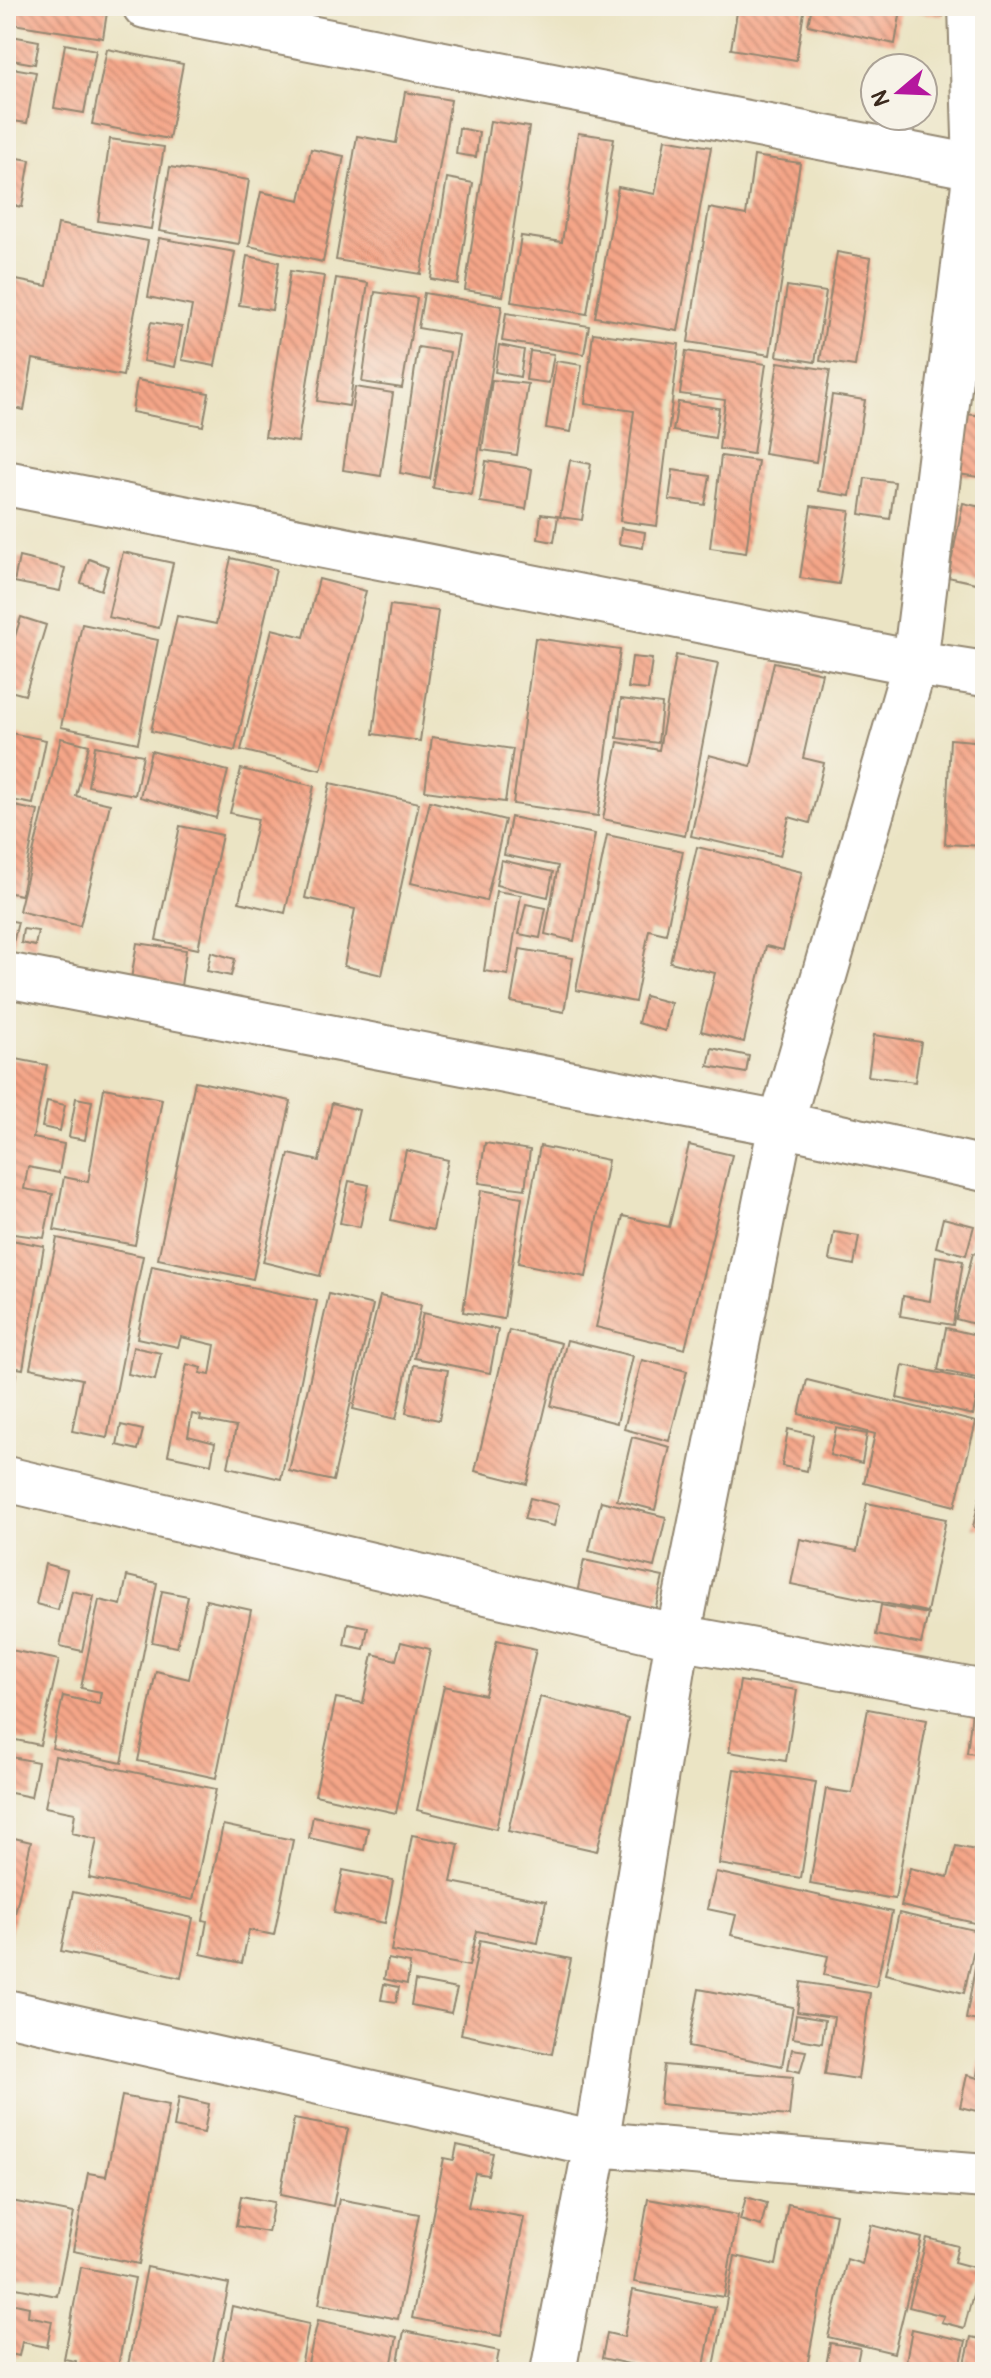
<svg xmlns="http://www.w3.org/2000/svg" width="991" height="2378" viewBox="0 0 991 2378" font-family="Pangolin,sans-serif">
	<defs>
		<pattern id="building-back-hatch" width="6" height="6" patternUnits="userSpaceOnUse" patternTransform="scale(2)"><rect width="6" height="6" fill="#f5a688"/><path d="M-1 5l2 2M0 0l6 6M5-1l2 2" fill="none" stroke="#c8876f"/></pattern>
	</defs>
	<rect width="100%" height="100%" fill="#f7f3e8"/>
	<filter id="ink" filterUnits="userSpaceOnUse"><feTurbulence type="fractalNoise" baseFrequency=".0125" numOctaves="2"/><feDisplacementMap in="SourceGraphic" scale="16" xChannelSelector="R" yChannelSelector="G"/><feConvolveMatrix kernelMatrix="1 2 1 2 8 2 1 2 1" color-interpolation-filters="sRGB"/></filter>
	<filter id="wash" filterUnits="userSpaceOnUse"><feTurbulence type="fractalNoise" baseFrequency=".006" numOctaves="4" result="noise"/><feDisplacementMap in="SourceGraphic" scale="32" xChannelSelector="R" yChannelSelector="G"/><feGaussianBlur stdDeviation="1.8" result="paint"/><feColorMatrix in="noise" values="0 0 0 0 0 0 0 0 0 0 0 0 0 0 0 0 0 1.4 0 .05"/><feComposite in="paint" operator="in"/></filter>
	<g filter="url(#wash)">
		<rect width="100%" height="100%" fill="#ebe4c4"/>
		<g id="blocks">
			<path fill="url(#building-back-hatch)" d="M6,6h102l-5,32 -97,-15z
				M738,6h67l-9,54 -65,-11z
				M812,6h131v10l-42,-6 -6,34 -87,-19z
				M6,35l33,6 -4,23 -29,-5z
				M65,44l31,6 -12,63 -30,-5z
				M107,49l76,15 -14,75 -77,-15z
				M6,67l30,5 -9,51 -21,-3z
				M405,92l46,8 -30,174 -85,-14 21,-124 39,7z
				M490,121l39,6 -26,169 -38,-6z
				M459,128l20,4 -3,25 -20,-3z
				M578,133l36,5 -27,176 -76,-12 10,-66 41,6z
				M110,139l54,8 -13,82 -53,-8z
				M665,139l46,8 -33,184 -83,-14 23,-130 37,7z
				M311,149l33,7 -21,106 -74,-16 12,-54 39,8z
				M6,156l24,4 -8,47 -16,-3z
				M754,156l46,7 -30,192 -82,-13 21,-134 37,7z
				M170,167l79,13 -10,64 -80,-13z
				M447,178l26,5 -15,101 -27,-5z
				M58,224l90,17 -25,135 -90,-17 -9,51 -18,-4v-128l41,8z
				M159,238l76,14 -20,114 -33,-6 10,-54 -44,-9z
				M837,252l34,6 -16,108 -35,-5z
				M247,256l32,6 -7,48 -33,-5z
				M290,271l34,5 -26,166 -33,-5z
				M336,278l32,5 -19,123 -32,-5z
				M787,286l39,6 -11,70 -38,-6z
				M375,292l42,6 -15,90 -40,-6z
				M424,293l78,13 -30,189 -39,-7 26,-153 -41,-7z
				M506,313l83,13 -5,28 -82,-13z
				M151,322l31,5 -7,40 -32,-6z
				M593,333l86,11 -22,182 -37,-5 14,-110 -49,-7z
				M499,345l25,5 -4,27 -25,-5z
				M418,347l32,5 -20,127 -30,-6z
				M530,351l24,3 -5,29 -23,-3z
				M686,351l80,13 -13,90 -34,-5 6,-49 -45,-6z
				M556,361l26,4 -11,67 -25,-4z
				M778,362l52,8 -14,92 -52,-8z
				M137,380l72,13 -6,33 -71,-14z
				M492,380l36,4 -11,71 -35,-5z
				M355,387l38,6 -12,83 -38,-6z
				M832,395l33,5 -15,96 -32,-5z
				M678,402l41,6 -4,30 -42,-7z
				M964,414l21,2v62l-27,-4z
				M721,456l37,5 -12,92 -36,-5z
				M570,460l21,4 -9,56 -22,-3z
				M486,461l46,8 -6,40 -46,-7z
				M673,470l37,6 -5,29 -36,-5z
				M865,478l30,4 -5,37 -30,-5z
				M963,503l22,5v77l-37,-8z
				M811,506l39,5 -11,73 -39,-6z
				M541,514l17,2 -4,26 -16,-3z
				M621,528l24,4 -2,16 -24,-4z
				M123,552l50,11 -14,65 -51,-11z
				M19,557l46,11 -5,23 -46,-9z
				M231,558l45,11 -41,182 -84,-20 26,-115 39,8z
				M89,559l19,7 -7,24 -20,-7z
				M319,579l47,12 -45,179 -80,-20 31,-121 32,8z
				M390,605l48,6 -18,130 -47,-7z
				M21,617l25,8 -21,70 -19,-5v-25z
				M82,624l76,16 -20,103 -77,-16z
				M535,638l85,12 -22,166 -85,-12z
				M676,655l42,8 -33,173 -82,-17 15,-77 41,8z
				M632,657l20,2 -4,31 -20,-2z
				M774,662l48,11 -19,85 21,5 -14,60 -21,-6 -9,39 -89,-20 18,-81 42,11z
				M621,699l41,5 -4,39 -41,-5z
				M6,732l40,8 -13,64 -27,-5z
				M432,737l81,12 -8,53 -80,-11z
				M61,738l28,7 -13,51 34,8 -30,122 -61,-15z
				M950,739l35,3 -1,104 -39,-2z
				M95,746l48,9 -8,40 -47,-9z
				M151,751l77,20 -12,47 -76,-21z
				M241,769l73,17 -29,127 -46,-11 19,-83 -28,-6z
				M330,783l89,20 -37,172 -38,-9 11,-57 -50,-11z
				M430,801l75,19 -19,81 -75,-18z
				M6,804l32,7 -17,84 -15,-3z
				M511,817l84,17 -21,107 -29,-7 13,-68 -54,-11z
				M180,826l42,9 -24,114 -42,-9z
				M607,835l76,16 -17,83 -17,-4 -14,72 -59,-12z
				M697,847l105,25 -19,78 -17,-4 -22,96 -43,-11 14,-58 -45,-11z
				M501,860l52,12 -5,25 -52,-12z
				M496,891l25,4 -13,80 -24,-4z
				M526,904l20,4 -6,30 -21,-4z
				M6,920l12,2 -5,21 -7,-1z
				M23,929l15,2 -3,15 -14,-3z
				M137,943l49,7 -5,36 -50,-7z
				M520,949l53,9 -9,54 -53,-10z
				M211,952l24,7 -4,17 -24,-5z
				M645,996l26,7 -6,28 -27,-8z
				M874,1035l47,7 -6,40 -47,-6z
				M712,1048l37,8 -3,17 -38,-7z
				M6,1057l41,8 -14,73 31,6 -5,29 -31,-6 -4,22 29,5 -9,44 -38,-5z
				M195,1081l96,20 -38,178 -95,-20z
				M104,1088l58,11 -27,146 -81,-15 10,-53 24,5z
				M76,1098l16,3 -7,39 -16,-3z
				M47,1101l18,4 -5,26 -18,-4z
				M332,1103l27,7 -39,166 -57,-14 26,-108 30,7z
				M485,1143l45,7 -5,39 -46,-6z
				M689,1145l43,10 -47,194 -89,-22 27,-111 46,11z
				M540,1146l68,14 -22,117 -68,-14z
				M406,1150l42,10 -15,70 -42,-10z
				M349,1181l20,4 -9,42 -20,-4z
				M481,1190l41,7 -18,122 -41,-7z
				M943,1218l31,8 -8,29 -30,-8z
				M834,1232l25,4 -5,29 -25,-5z
				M57,1238l86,18 -36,182 -35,-7 10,-52 -52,-11z
				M6,1239l38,7 -21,123 -17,-3z
				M973,1253l12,3v71l-29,-8z
				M936,1256l27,5 -10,64 -53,-9 3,-20 27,5z
				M152,1266l165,35 -36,178 -53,-12 8,-40 -36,-7 1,-4 -9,-2 -4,22 27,7 -4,21 -43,-9 19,-91 15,4 -2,5 10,2 5,-30 -34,-8 -3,10 -41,-9z
				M329,1294l44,11 -40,176 -44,-10z
				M380,1296l41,9 -25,114 -43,-10z
				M423,1313l75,17 -8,43 -76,-15z
				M946,1328l39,9 -4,42 -43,-9z
				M509,1330l52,13 -34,141 -52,-13z
				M567,1340l66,16 -16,67 -66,-17z
				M133,1347l28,6 -6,27 -27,-6z
				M642,1360l45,11 -18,70 -45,-12z
				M414,1365l34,5 -9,50 -33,-7z
				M903,1365l77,17 -7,33 -76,-17z
				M6,1371l10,2 -8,47 -2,-1z
				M807,1380l169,42 -21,84 -91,-23 11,-49 -76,-20z
				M121,1425l22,5 -5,20 -21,-5z
				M836,1428l31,6 -5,29 -32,-8z
				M788,1429l25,6 -6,36 -25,-5z
				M632,1437l38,10 -15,63 -38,-10z
				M984,1479h1v51l-12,-3z
				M530,1498l29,7 -5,21 -30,-7z
				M601,1501l65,16 -12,50 -65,-16z
				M867,1503l79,16 -19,93 -136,-28 9,-45 57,12z
				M584,1560l79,17 -9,38 -78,-17z
				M45,1564l22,6 -9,40 -22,-6z
				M127,1576l30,7 -35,180 -70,-15 11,-52 36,8 2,-12 -20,-4 18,-88 22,5z
				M72,1591l22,5 -12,55 -22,-5z
				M162,1591l26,5 -11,51 -25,-5z
				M206,1600l45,10 -35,168 -78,-17 18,-90 33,8z
				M881,1605l47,9 -7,30 -45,-9z
				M348,1623l20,4 -4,22 -20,-4z
				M497,1640l39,9 -40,180 -79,-19 27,-124 41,9z
				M401,1642l29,7 -34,164 -81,-18 21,-97 27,5 10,-49 23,6z
				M6,1649l53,11 -19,85 -34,-7z
				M740,1681l57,9 -11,71 -57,-9z
				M540,1697l88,22 -31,132 -89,-20z
				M973,1702l12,1v52l-18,-2z
				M868,1709l59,11 -32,179 -85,-15 16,-95 26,4z
				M6,1756l32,6 -7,35 -25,-5z
				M55,1756l161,33 -23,111 -104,-22 8,-39 -25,-6 3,-20 -30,-6z
				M734,1769l82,13 -15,96 -82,-14z
				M313,1816l55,12 -4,22 -55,-12z
				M223,1825l70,15 -19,95 -25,-5 -7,33 -41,-9 6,-33 -4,-1z
				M412,1835l47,9 -8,38 95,19 -8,42 -61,-12 -8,35 -78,-15z
				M6,1836l25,6 -21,94 -4,-1z
				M956,1846l29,6v46l-6,26 -78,-18 9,-38 38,9z
				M343,1870l50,10 -8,43 -51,-10z
				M716,1872l176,40 -16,75 -52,-12 4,-19 -97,-21 5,-20 -29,-6z
				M73,1892l120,26 -12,60 -120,-27z
				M899,1913l79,18 -14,62 -79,-19z
				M980,1939l5,1v82l-19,-3z
				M480,1940l91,19 -19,95 -91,-20z
				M388,1959l22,4 -3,21 -23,-5z
				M415,1981l42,8 -6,24 -40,-8z
				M801,1982l69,11 -12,86 -33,-5 9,-57 -37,-5z
				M384,1984l15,3 -3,15 -15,-2z
				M699,1989l94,18 -11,59 -94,-19z
				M796,2015l29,5 -3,23 -29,-5z
				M984,2039l1,1v37l-8,-2z
				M792,2049l14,2 -6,21 -12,-3z
				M664,2065l129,12 -4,39 -129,-12z
				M967,2075l18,5v33l-25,-6z
				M122,2096l47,9 -30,159 -66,-13 15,-78 18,3z
				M179,2097l30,7 -5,29 -30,-6z
				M294,2119l54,10 -15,77 -53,-11z
				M457,2145l36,8 -5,22 -13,-2 -7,34 56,10 -23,119 -89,-18 32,-160 10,2z
				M241,2196l33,6 -6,30 -32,-6z
				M746,2197l21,6 -6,23 -21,-6z
				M339,2199l80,15 -21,105 -79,-15z
				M648,2199l90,16 -14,82 -90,-15z
				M6,2200l68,13 -17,83 -51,-10z
				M788,2204l48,10 -30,158h-93l22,-116 41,9z
				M871,2225l51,13 -28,115 -66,-16 19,-78 15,5z
				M927,2238l31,8 -4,16 26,7 -16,59 -23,-6 3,-6 -35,-9z
				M81,2267l54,11 -18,94h-43l2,-11 -12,-2z
				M147,2267l82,17 -18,88h-47l-36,-7z
				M633,2290l82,17 -12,65h-39l-62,-14 5,-25 17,4z
				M6,2302l23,5 -1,9 24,5 -5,26 -25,-5 -3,14 -13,-3z
				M232,2306l77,18 -9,48h-80z
				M318,2320l79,17 -7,35 -52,-7 -1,7h-31z
				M912,2329l54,12 -7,31h-55z
				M404,2331l95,20 -4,21h-99z
				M971,2337l14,3v32h-22z
				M830,2343l30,5 -5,24h-30z"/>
		</g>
	</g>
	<g filter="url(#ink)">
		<use href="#blocks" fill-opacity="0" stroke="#938771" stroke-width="2"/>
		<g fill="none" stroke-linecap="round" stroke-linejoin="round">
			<g stroke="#938771" stroke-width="48">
				<path id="minor" d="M145,6l840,163
					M6,483l909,180 70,11
					M6,975l775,149 204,45
					M6,1479l672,158 307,56
					M6,2012l590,132 389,32
					M553,2372l43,-228 82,-507 103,-513 134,-461 61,-495 -5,-162"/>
			</g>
			<use href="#minor" stroke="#fff" stroke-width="44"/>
		</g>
	</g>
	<rect width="991" height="2378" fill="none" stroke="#f7f3e8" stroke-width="32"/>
	<g transform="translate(899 92) rotate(251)"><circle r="38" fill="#f7f3e8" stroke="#aca397" stroke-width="2"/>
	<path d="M0-6L14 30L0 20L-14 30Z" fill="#b5179e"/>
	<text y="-12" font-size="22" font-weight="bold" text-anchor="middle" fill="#3b2a1e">N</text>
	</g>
</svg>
